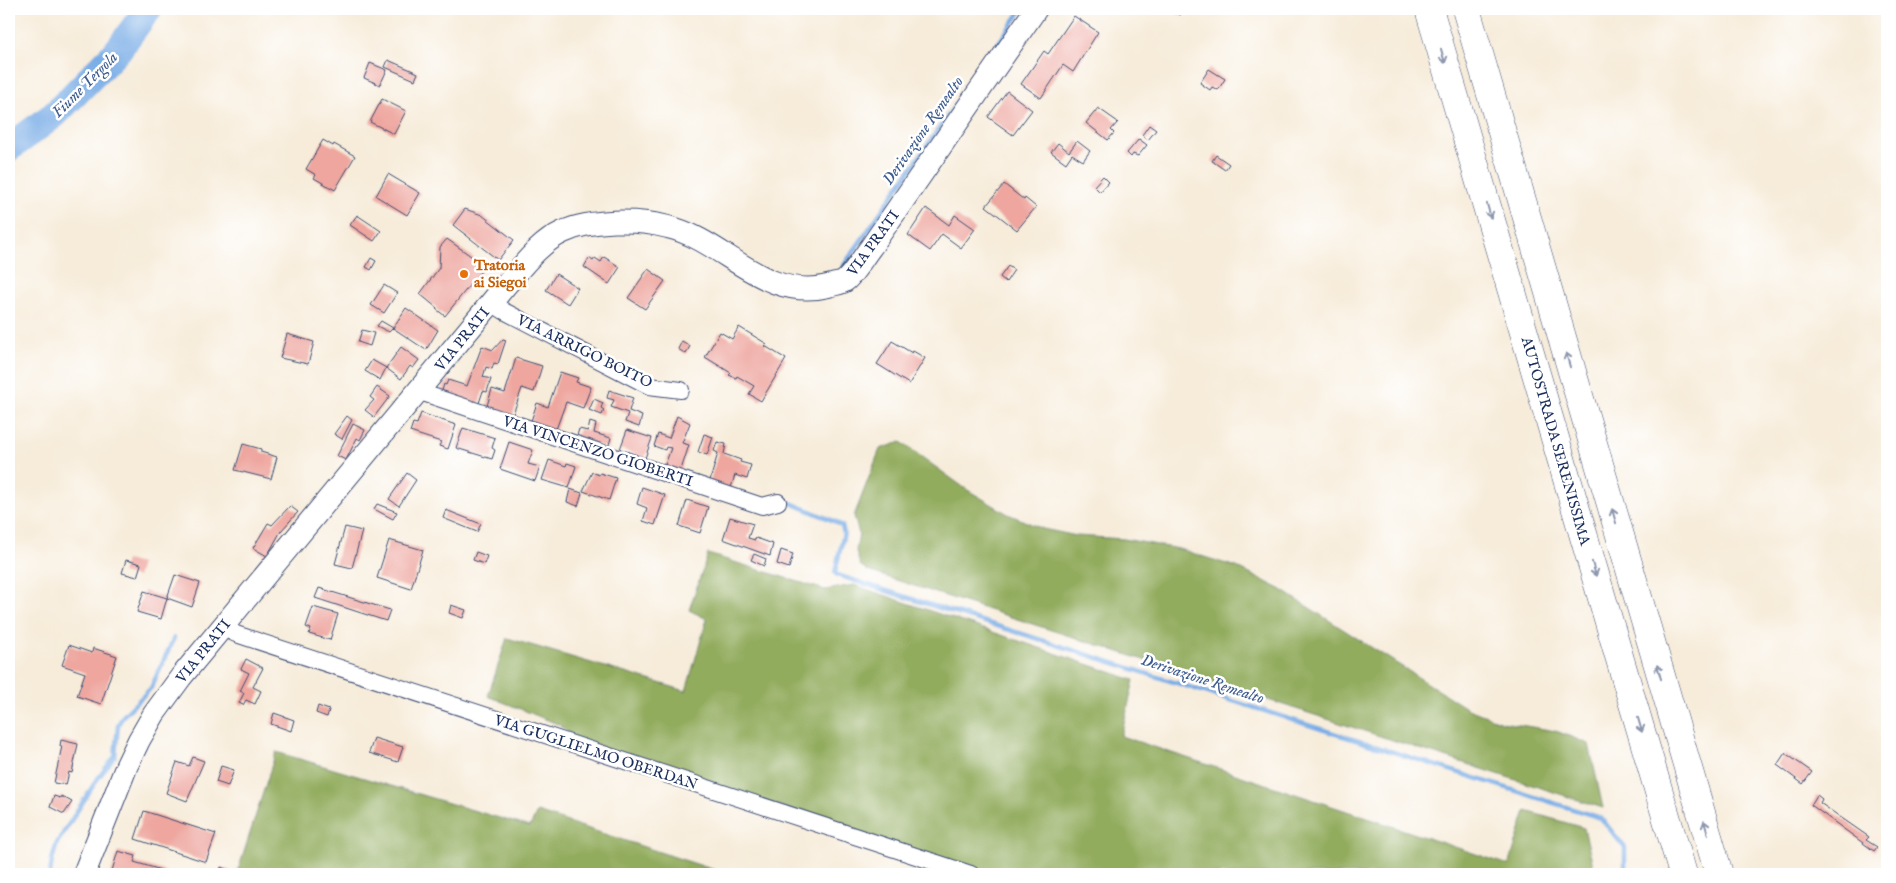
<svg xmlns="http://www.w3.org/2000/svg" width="1896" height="883" viewBox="0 0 1896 883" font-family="'IM FELL English',serif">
	<rect width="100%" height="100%" fill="#fff"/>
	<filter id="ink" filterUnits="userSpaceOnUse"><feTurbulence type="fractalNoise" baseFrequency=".02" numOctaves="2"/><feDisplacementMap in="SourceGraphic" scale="10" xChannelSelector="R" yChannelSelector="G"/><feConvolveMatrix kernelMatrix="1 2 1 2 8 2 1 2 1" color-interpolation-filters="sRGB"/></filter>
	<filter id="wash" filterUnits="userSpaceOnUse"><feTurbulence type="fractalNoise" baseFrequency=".0096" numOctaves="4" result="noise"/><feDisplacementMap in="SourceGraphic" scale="20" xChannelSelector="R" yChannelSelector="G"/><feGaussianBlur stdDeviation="1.12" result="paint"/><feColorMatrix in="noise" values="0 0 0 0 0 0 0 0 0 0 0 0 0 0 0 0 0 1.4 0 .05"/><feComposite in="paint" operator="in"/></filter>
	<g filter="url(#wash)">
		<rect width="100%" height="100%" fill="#f7ecda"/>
		<path fill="#92ac5d" stroke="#566e5e" d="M901,442l65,47 42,25 35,15 34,7 47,3 55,10 57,18 44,22 188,120 34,13 54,9 33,13 14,64 -735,-237 -8,-6 -4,-14 3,-17 -5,-18 26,-67z
			M708,554l117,36 29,-5 280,95 -13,56 388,129 17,-54 58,17 11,46h-607l-414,-135 -14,-14 -72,-29 19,-58 179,53 21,-72 -18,-9z
			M276,752l254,75 7,-15 190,62h-490z"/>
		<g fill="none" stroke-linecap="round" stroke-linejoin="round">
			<path stroke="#7aade6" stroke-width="4.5" d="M844,265l178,-256
				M791,503l43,18 8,5 2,7 -9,39 2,3 764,243 24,30v26
				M50,874l2,-14 5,-17 39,-62 19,-25 3,-30 4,-9 29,-29 23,-50"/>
			<path stroke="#7aade6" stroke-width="28" d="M9,148l45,-33 64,-65 30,-41"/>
		</g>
		<g id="blocks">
			<path fill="#eea69f" d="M1170,9h15l-5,6z
				M1074,16l24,16 -25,40 -10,-7 -22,33 -20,-14 23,-33 4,3z
				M388,60l30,13 -3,7 -30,-13z
				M370,63l17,7 -7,15 -16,-7z
				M1209,69l16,10 -7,11 -6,-3 -2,3 -10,-7z
				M1007,91l25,19 -19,25 -25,-18z
				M382,99l24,12 -12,23 -24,-12z
				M1098,108l20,14 -7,8 3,3 -6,7 -22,-17z
				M1149,125l7,5 -8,10 -6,-5z
				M1139,139l8,6 -9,11 -5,-2 -2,3 -4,-4z
				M323,140l10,6 1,-2 21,12 -20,34 -21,-12 2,-3 -10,-6z
				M1077,141l13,10 -7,10 -11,-7 -6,9 -15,-11 7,-9 11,9z
				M1216,155l13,9 -4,6 -13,-9z
				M388,174l32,19 -13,22 -31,-19z
				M1103,176l6,6 -9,10 -6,-6z
				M1004,184l20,16 1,-2 11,9 -19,23 -31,-24z
				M926,208l23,17 6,-10 20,14 -14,19 -19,-14 -12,17 -22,-16z
				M465,209l17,6 32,25 -16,20 -45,-35z
				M357,215l24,16 -7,10 -24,-16z
				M447,239l38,27 -40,50 -9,-7 1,-1 -17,-14 19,-26 1,-21z
				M604,257l16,10 -11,17 -25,-17 5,-9 4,3 2,-3 6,4z
				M371,258l5,3 -5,9 -5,-3z
				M1008,266l6,4 -8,12 -6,-5z
				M648,269l17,12 -20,28 -17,-11z
				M556,274l22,14 -10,16 -22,-14z
				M384,285l13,8 -13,20 -13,-8z
				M406,308l32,22 -12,20 -33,-22z
				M381,321l12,7 -4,4 -12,-6z
				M739,327l28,17 -2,2 21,13 -25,42 -12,-7 5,-8 -17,-10 -1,2 -7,-3 2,-2 -26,-16 15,-25 12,7z
				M362,330l12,3 -4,13 -12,-4z
				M287,334l27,8 -6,22 -28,-6z
				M503,339l3,1 -8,24 -4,-1 -2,6 -6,-2 -3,10 8,2 -4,13 -4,-1 -5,15 -37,-12 3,-10 2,1 2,-5 19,6 15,-40 11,4z
				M682,341l8,5 -4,8 -8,-5z
				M892,341l20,12 1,-2 12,7 -16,26 -32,-20z
				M401,347l18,13 -6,8 -3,-2 -9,13 -15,-11z
				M516,358l26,8 -8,26 -12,-4 -10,29 -26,-8 6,-20 13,4z
				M372,360l14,8 -6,12 -15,-9z
				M560,372l18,6 -2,4 15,5 -8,21 -17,-6 -11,30 -24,-11 6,-18 11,4z
				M377,387l13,9 -16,21 -9,-7 9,-10 -4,-3z
				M609,390l24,8 -4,13 13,5 -3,11 -14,-5 3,-9 -17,-6 3,-7 -7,-2z
				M594,399l9,4 -2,5 3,2 -2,5 -13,-5z
				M421,413l35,12 -8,24 -9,-3 2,-4 -31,-10 3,-9 4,1z
				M347,416l5,4 -10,19 -8,-5z
				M677,416l13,7 -8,20 7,2 -9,28 -16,-5 7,-20 -5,-1 -1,3 -11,-4 4,-12 11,4z
				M590,422l6,2 -2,9 17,5 -3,10 -32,-9 3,-10 9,2z
				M353,424l12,6 -5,10 -3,-2 -11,22 -9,-4z
				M463,428l32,10 -3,10 3,2 -3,9 -36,-11z
				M627,430l25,8 -8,23 -9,-3 2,-3 -17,-6z
				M704,434l9,3 -6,18 -9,-3z
				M509,442l24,8 -5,14 12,3 -5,14 -35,-12z
				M717,442l9,2 -2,10 17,6 -1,2 11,3 -4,14 -12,-4 -5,16 -21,-7 9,-31 -4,-2z
				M243,444l18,5v3l16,5 -6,22 -36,-9z
				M549,460l17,6 1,-3 9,3 -7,22 -27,-8z
				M592,472l7,3 1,-2 16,5 -7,22 -26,-9z
				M407,473l9,7 -17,26 -10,-7z
				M642,487l23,8 -10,30 -12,-4 4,-13 -10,-4z
				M570,489l12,4 -4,13 -11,-4z
				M687,500l21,7 -8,26 -21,-7z
				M377,504l20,8 -4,7 -19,-10z
				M290,506l8,6 -17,19 -14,25 -14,-8 15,-25 4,2z
				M446,510l35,14 -4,8 -34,-14z
				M730,517l23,7 -5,14 7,2 1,-2 17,6 -3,12 -47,-17z
				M345,527l17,4 -10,37 -17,-4z
				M389,540l34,10 -12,39 -34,-11z
				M781,550l12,4 -4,14 -12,-4z
				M476,552l11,4 -3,8 -11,-4z
				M754,554l12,5 -2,7 -13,-6z
				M126,560l15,4 -4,13 -15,-4z
				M175,575l25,8 -8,24 -25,-9 -6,21 -24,-7 7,-21 23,7z
				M319,588l71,22 -4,11 -71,-23z
				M451,605l15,5 -3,8 -14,-5z
				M313,607l25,7 -8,26 -21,-6 2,-5 -5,-2z
				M69,645l23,8 1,-5 24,8 -16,48 -24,-8 8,-23 -23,-8z
				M246,659l17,9 -10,19 8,4 -6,13 -9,-4 -3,5 -4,-2 5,-10 -4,-2 9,-18 -8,-4z
				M318,706l11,4 -2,7 -11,-4z
				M274,713l20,7 -3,11 -20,-7z
				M374,738l29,9 -5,15 -29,-9z
				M61,740l17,4 -6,29 -3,-1 -3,13 -12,-2 8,-37h-2z
				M1785,753l27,19 -9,12 -26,-19z
				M193,757l11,4 -17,40 -21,-8 11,-31 12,4z
				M221,766l13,4 -6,16 -12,-4z
				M1817,795l5,4 -2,4 49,34 -3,3 11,7 -3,4 -63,-46z
				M54,796l6,2 1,-2 11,6 -8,12 -14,-7z
				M144,811l72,23 -10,28 -71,-23z
				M118,851l18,5 -2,6 34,10 -1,2h-56z
				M221,867l10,4 -2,3h-10z"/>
		</g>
	</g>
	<g filter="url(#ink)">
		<use href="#blocks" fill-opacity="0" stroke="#3c4b71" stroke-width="1"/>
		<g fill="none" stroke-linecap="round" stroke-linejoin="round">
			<g stroke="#3c4b71" stroke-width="18">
				<path id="street" d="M492,303l12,8 145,75 32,4
					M420,390l6,4 336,112 16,-4
					M222,627l14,7 735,240"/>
			</g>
			<g stroke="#3c4b71" stroke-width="24">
				<path id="secondary" d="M84,874l43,-109 12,-25 15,-26 27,-37 324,-391c17,-19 34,-43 58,-54 28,-13 75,-13 105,-5 56,13 96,75 160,59 5,-2 14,-2 18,-6 9,-8 17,-23 25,-33l165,-238"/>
			</g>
			<g stroke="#3c4b71" stroke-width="29">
				<path id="highway" d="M1429,9l254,865
					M1466,9l253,865"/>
			</g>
			<use href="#street" stroke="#fff" stroke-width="16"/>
			<use href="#secondary" stroke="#fff" stroke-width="22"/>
			<use href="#highway" stroke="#fff" stroke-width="28"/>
		</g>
		<defs><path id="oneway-shaft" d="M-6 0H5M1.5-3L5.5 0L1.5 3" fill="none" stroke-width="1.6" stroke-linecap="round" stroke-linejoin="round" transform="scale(1.25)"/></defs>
		<g stroke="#8d97ae">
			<use href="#oneway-shaft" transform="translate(1443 56) rotate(74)"/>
			<use href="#oneway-shaft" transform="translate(1489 211) rotate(74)"/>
			<use href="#oneway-shaft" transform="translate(1568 360) rotate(-106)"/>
			<use href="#oneway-shaft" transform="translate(1614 516) rotate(-106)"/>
			<use href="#oneway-shaft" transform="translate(1594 569) rotate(74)"/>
			<use href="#oneway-shaft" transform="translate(1659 672) rotate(-106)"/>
			<use href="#oneway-shaft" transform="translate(1640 725) rotate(74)"/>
			<use href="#oneway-shaft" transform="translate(1706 828) rotate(-106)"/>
		</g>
	</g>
	<circle fill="#e8710a" stroke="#fff" stroke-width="2" cx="464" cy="274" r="5"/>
	<g text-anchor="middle" stroke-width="5" stroke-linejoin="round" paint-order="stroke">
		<g font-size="15" fill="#1b2f5e" stroke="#fff">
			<text transform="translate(873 243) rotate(-54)" y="5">VIA PRATI</text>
			<text transform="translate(462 339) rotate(-51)" y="5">VIA PRATI</text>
			<text transform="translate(585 351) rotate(26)" y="5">VIA ARRIGO BOITO</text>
			<text transform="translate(1556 441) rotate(74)" y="5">AUTOSTRADA SERENISSIMA</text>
			<text transform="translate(598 451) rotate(18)" y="5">VIA VINCENZO GIOBERTI</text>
			<text transform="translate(203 651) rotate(-51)" y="5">VIA PRATI</text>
			<text transform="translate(596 752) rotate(18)" y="5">VIA GUGLIELMO OBERDAN</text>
		</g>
		<g font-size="15" font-weight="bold" fill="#c56008" stroke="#fff" text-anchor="start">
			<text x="474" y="270">Tratoria<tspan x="474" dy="17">ai Siegoi</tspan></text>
		</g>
		<g font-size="16" font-style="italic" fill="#3c5b8e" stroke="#fff">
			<text transform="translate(84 84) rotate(-45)" y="6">Fiume Tergola</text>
			<text transform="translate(922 130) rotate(-55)" y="6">Derivazione Remealto</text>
			<text transform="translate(1203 678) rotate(18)" y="6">Derivazione Remealto</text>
		</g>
	</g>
	<rect width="1896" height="883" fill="none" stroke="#fff" stroke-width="30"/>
</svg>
